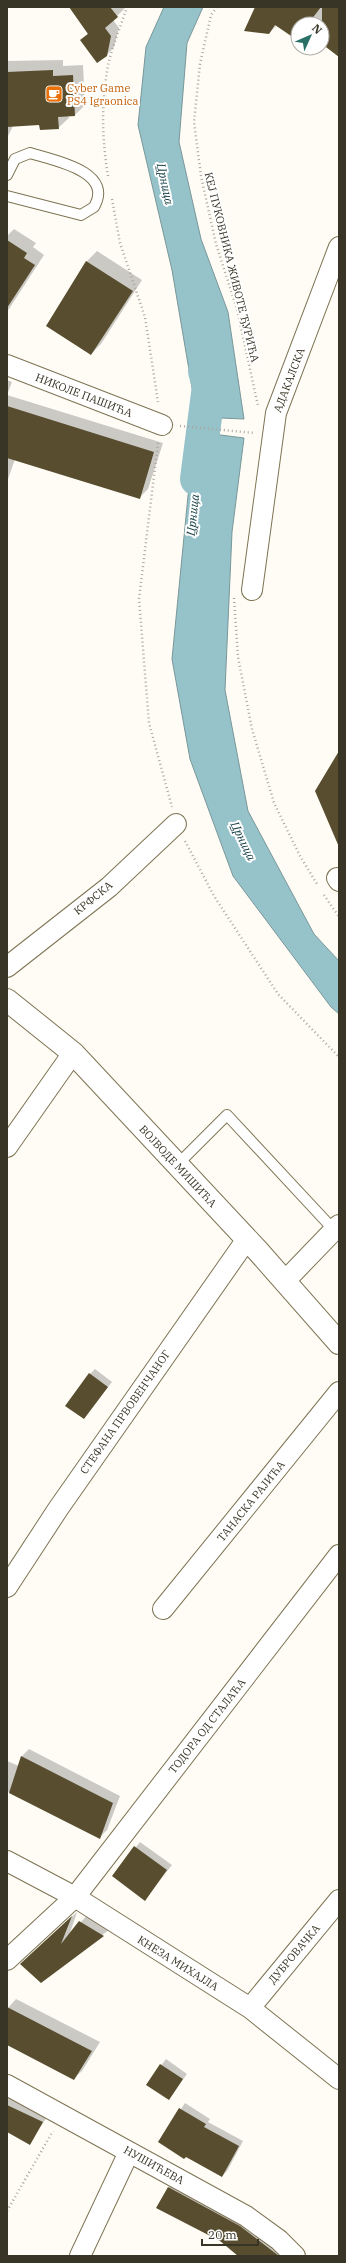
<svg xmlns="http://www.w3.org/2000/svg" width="346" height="2263" viewBox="0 0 346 2263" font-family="'IBM Plex Serif',serif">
	<rect width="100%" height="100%" fill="#fefcf5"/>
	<path fill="#96c2ca" stroke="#7a9799" d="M164,7h39l-16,36 -8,99 22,97 27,73 16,107 -47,-2 -25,-147 -34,-145 8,-78z
		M197,432l47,6 -12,94 -7,158 23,121 66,123 25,27v53l-8,-7 -98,-131 -43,-117 -18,-100 16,-163z"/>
	<path fill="#0003" d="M70,7l55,1 -12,12 6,8 -5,19 -8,9 -25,-16 7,-7z
		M257,7h82v50l-17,-14v-19h-24l-1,15 -20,-14 -8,8z
		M63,60v6l20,-1 2,40 -10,10 -7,1 1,2 -11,10 -18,-4 -27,2 -6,12v-77z
		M14,229l22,14 -3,4 11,8 -37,57v-76z
		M97,251l45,29 -41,64 -10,10 -43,-28 39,-65z
		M7,380l5,2 -5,13 156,48 -15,46 -9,9 -124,-39 -8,23z
		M95,1369l17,13 -28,36 6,-44z
		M29,1749l91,47 -13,34 -7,7 -93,-46v-30l12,5 3,-10z
		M140,1842l32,23 -27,34 -32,-23z
		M77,1912l-8,24 18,-21 23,14 -69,53 -13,-25z
		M16,1999l84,43 -18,29 -9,8 -66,-35v-35z
		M166,2059l21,15 -18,25 -22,-15z
		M8,2098l39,19 -17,26 -23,-12z
		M185,2103l25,16 -2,3 35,19 -16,30 -5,5 -63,-34z
		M175,2181l116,75h-51l-19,-16 -64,-32 12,-21z"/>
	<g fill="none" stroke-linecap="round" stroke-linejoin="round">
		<path stroke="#96c2ca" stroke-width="34" d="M197,479l12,-93 -4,-15"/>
	</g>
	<path fill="#584e2f" d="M69,7h41l8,10 -13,11 6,8 -4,20 -10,7 -17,-23 8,-6z
		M255,7h66l-13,17h-10l-1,16 -22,-15 -6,9 -25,-3z
		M322,7h17v50l-17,-13z
		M53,70v6l20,-1 2,41 -17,1 1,12 -19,1 -1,-5 -32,2v-55z
		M7,240l20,13 -3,5 11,7 -28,43z
		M86,261l47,30 -42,64 -45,-29z
		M7,406l147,46 -14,47 -133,-41z
		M339,751v96l-24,-56z
		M89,1373l19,14 -24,32 -19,-13z
		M21,1756l92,47 -13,36 -91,-46z
		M134,1846l33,24 -22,31 -33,-25z
		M72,1916l-11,28 18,-23 25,15 -63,47 -21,-19z
		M7,2007l85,44 -18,29 -67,-35z
		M160,2064l23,15 -14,21 -23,-15z
		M7,2105l36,17 -13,23 -23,-13z
		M179,2108l27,16 -2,3 35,19 -17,31 -36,-20 -2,2 -26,-17z
		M168,2187l72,39 39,30h-41l-18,-15 -64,-33z"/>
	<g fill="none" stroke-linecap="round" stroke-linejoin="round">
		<g stroke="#7e7454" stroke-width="12">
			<path id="service" d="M7,175l8,-16 15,-6c22,7 85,18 64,54l-13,8 -74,-19
				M177,1165l50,-50 107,115"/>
		</g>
		<g stroke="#7e7454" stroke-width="22">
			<path id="minor" d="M7,365l155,60
				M252,590l24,-177 63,-166
				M337,878l2,3
				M7,967l102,-80 67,-63
				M7,1147l66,-94
				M285,1281l54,-56
				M7,1587l51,-78 189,-270
				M163,1609l176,-217
				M7,1861l68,36 175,111 89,71
				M7,1960l68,-63 264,-342
				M250,2008l89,-108
				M7,2085l239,131 33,24 16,16
				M80,2256l49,-104"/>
		</g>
		<g stroke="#7e7454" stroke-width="24">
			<path id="secondary" d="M7,1000l66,53 185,198 81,92"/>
		</g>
		<path stroke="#aba89e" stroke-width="2.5" stroke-dasharray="1 3" stroke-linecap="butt" d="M217,7l-6,8 -11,49 -6,58 7,54 15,68 21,65 21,97
			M108,176c-6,-36 -7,-74 0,-110 4,-20 13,-40 19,-59
			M112,199l8,44 25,74 13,85
			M180,426l75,7
			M158,443l-19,156 10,124 23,84
			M234,598l4,59 14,72 22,74 26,53 17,28
			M185,841l29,55 64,98 61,63
			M324,895l15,22
			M7,2211l46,-80"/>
		<use href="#service" stroke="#fff" stroke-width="10"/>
		<use href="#minor" stroke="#fff" stroke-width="20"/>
		<use href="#secondary" stroke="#fff" stroke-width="22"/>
	</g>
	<defs>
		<g id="cafe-square" transform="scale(0.9)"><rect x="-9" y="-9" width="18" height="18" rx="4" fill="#e8710a" stroke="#fff"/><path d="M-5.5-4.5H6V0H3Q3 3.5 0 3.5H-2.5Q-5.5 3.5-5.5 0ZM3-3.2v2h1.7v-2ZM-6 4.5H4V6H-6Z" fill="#fff"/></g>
	</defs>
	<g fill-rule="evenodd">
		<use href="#cafe-square" x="54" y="94"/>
	</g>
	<g text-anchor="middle" stroke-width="4" stroke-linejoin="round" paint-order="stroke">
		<g font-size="11" fill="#c56008" stroke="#fff" text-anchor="start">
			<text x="67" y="92">Cyber Game<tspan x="67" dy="13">PS4 Igraonica</tspan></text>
		</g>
		<g font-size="11" fill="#383426" stroke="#fff">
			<text transform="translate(232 267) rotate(76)" y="4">КЕЈ ПУКОВНИКА ЖИВОТЕ ЂУРИЋА</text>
			<text transform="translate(289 380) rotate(-69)" y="4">АДАКАЛСКА</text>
			<text transform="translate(84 395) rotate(21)" y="4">НИКОЛЕ ПАШИЋА</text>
			<text transform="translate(93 898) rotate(-39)" y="4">КРФСКА</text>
			<text transform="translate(178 1166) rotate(47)" y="4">ВОЈВОДЕ МИШИЋА</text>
			<text transform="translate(125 1412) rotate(-55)" y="4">СТЕФАНА ПРВОВЕНЧАНОГ</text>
			<text transform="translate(251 1501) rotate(-51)" y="4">ТАНАСКА РАЈИЋА</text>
			<text transform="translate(207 1726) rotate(-52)" y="4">ТОДОРА ОД СТАЛАЋА</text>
			<text transform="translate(294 1954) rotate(-50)" y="4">ДУБРОВАЧКА</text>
			<text transform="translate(178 1963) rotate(32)" y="4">КНЕЗА МИХАЈЛА</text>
			<text transform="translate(154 2165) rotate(29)" y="4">НУШИЋЕВА</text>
		</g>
		<g font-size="12" font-style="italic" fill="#164046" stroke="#fff">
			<text transform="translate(165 184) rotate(78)" y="4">Црница</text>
			<text transform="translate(193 515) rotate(-84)" y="4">Црница</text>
			<text transform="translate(243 841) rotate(64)" y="4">Црница</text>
		</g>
	</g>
	<rect width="346" height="2263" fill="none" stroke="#383426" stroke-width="16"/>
	<g transform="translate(310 36) rotate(45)"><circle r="19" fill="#ffffff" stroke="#afaea8"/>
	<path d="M0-3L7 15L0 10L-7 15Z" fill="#297067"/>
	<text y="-6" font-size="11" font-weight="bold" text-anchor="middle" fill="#383426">N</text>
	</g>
	<path d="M202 2239v6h56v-6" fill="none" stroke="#383426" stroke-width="2"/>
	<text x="208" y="2239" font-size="12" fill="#383426" stroke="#ffffff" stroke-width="3" paint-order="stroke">20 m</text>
</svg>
